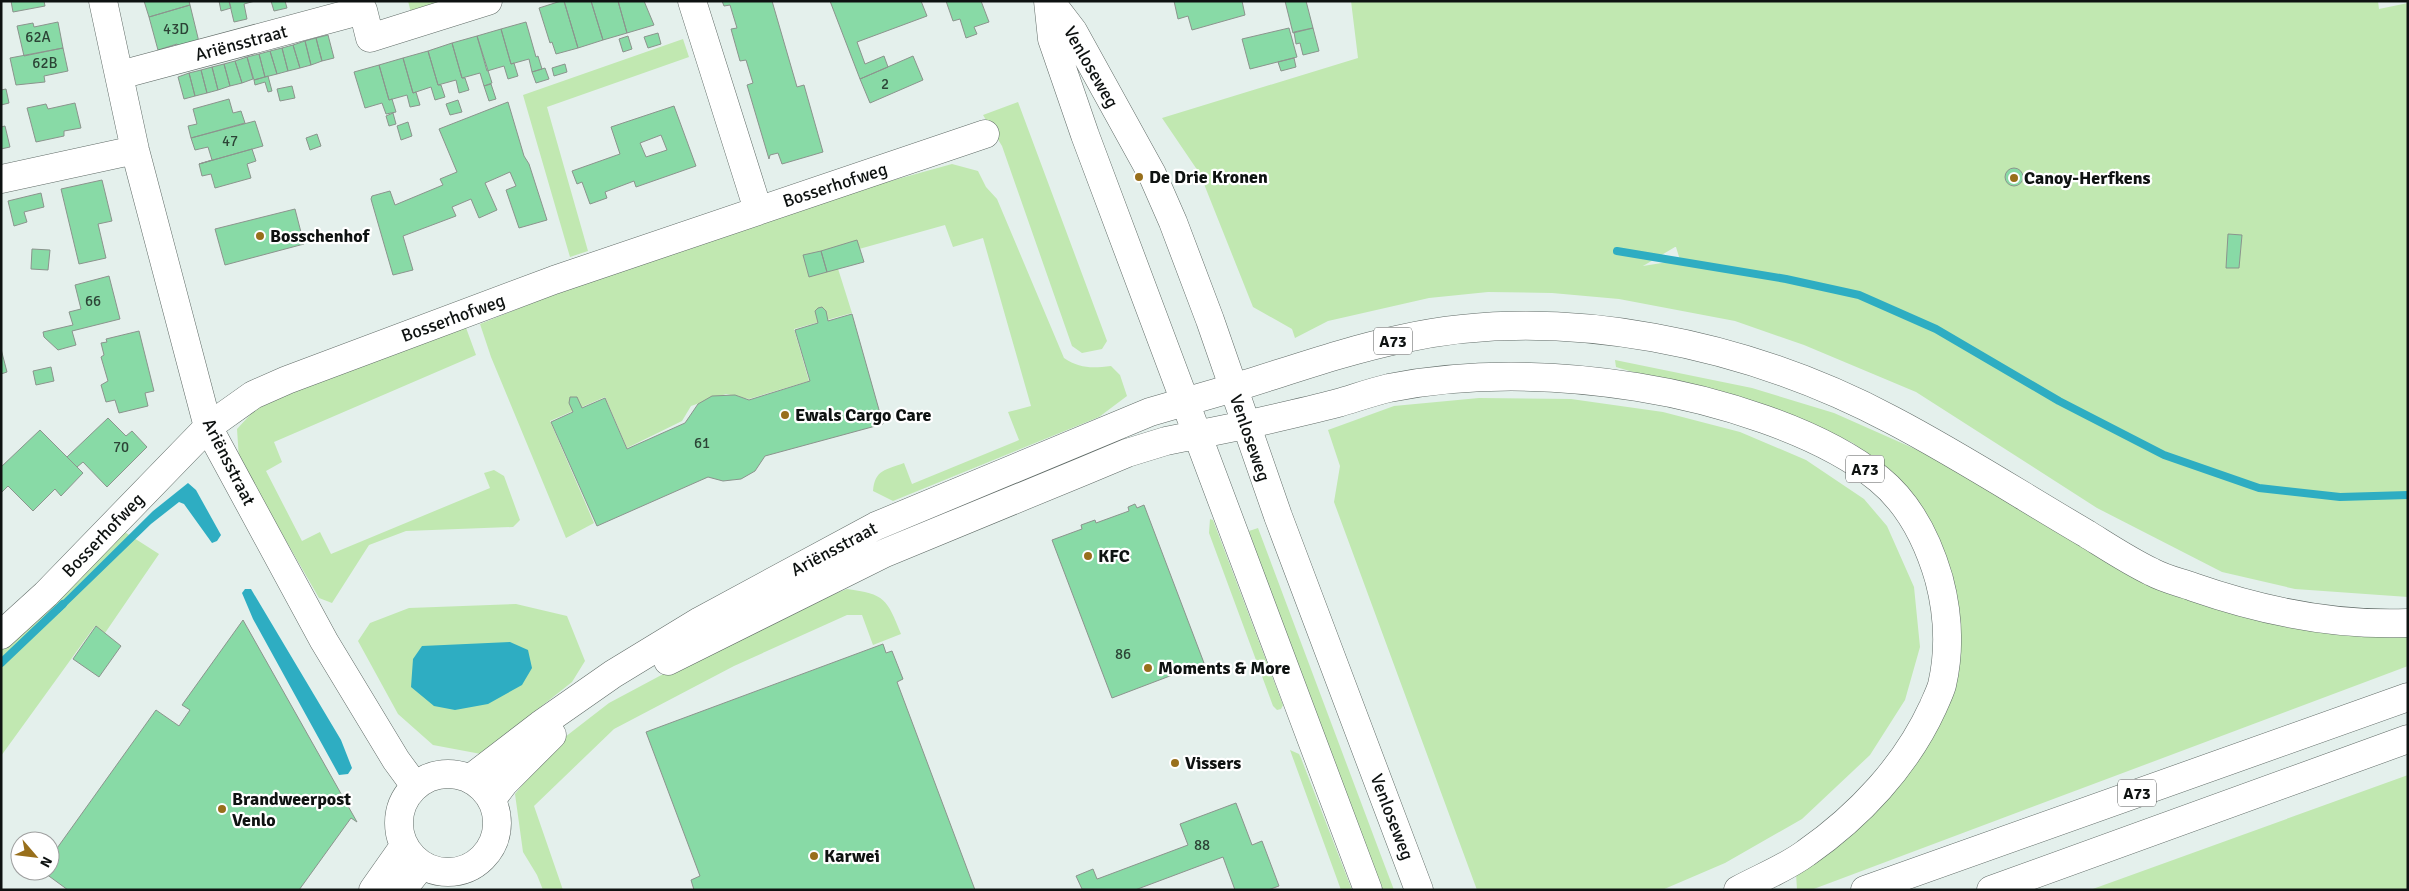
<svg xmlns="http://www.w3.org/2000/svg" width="2409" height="891" viewBox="0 0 2409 891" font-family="Signika,sans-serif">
	<rect width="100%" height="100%" fill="#e4f0ec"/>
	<path fill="#c1e8b1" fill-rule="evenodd" d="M408,1h39l-36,12z
		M1351,1h1027l1,8 29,-6v594l-113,-8 -73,-17 -125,-64 -181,-116 -112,-47 -69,-24 -116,-22 -67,-6 -64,-1 -59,6 -101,23 -33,17 -3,-9 -39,-22 -53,-133 -38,-56 196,-60zM1676,247l4,13 -37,6 32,-19z
		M683,39l6,18 -142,50 41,144 -18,6 -47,-162z
		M1018,102l89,239 -5,8 -20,4 -10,-7 -70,-200 -19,-31z
		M952,164l26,7 8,16 11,12 67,159c16,11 29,10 47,8l9,9 7,21 -28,21 -206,84 -20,-10c2,-22 13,-21 31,-28l8,21 107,-44 -11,-28 23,-6 -48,-168 -30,9 -8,-22 -111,31 18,57 -58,16 15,52 -60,18 -23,-5 -35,12 -9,15 -55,27 -22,-51 -55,24 44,102 -28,15 -75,-181 -11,-33 104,-42 292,-97z
		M465,325l11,30 -202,87 8,20 -16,9 36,70 18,-9 11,22 159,-66 -6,-15 10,-3 10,6 16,44 -7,7 -107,4 -37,14 -37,58 -13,-5 -80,-139 -2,-30 26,-28z
		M1615,360l137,28 82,25 97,43 260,141 217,33v36l-597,224h-14l-1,-17 101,-87 61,-169 -70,-146 -35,-28 -42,-19 -195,-57z
		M1479,398l92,1 92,13 77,20 66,28 58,39 23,27 27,61 6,60 -15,53 -35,55 -68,64 -77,44 -63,27h-185l-143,-388 6,-36 -12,-36 66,-24z
		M1210,519l3,1 70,185 -2,4 -4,1 -4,-4 -64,-173z
		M1258,528l125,333 11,29h-12c-48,-119 -93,-238 -133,-359z
		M123,531l36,23 -54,79 -10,-7 -94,130v-107z
		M847,589c38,5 40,10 54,45l-28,11 -11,-30h-15l-113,51 -120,63 -80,77 29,84h-20l-6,-15 -14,-23 -8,-58 41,-50 53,-41 148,-79z
		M516,604l51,12 18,45 -13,21 -91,72 -48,-9 -35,-31 -40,-73 12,-18 39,-15z
		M1290,750l9,4 2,4 51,132h-11z
		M2408,775v115h-318z"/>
	<path fill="#2eadc2" d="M188,483l8,7 25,45 -4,6 -5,2 -28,-39 -5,-2 -28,22 -92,89 -4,-5 98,-97z
		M245,589h6l90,151 11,28 -4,6 -9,1 -86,-156 -11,-26z
		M510,642l18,8 4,18 -10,17 -34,19 -33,6 -21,-4 -23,-19 2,-28 9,-13z"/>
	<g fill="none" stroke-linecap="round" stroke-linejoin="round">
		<path stroke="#2eadc2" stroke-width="8" d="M1617,251l169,28 73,16 77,34 123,72 105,54 95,33 81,9 68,-2
			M1,663l62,-59"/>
	</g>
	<path fill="#88daa6" stroke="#8b948d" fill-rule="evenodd" d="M11,1h33l1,5 -32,6z
		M144,1h45l1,4 -41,12z
		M219,1h10l2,7 -10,3z
		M229,1h26l-11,3 3,15 -13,3z
		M271,1h14l2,7 -13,3z
		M561,1h3l14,47 -22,6 -4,-12 -2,1 -11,-35z
		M564,1h27l12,39 -25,8z
		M591,1h27l9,32 -24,7z
		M618,1h26l10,24 -27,8z
		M722,1h50l25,86 7,-2 19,67 -41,12 -4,-11 -8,2 -1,4 -22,-74 6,-2 -7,-23 -6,1 -9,-32 6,-1 -7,-23 -6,1z
		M830,1h91l6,15 -70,26 8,22 19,-8 4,11 -28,12z
		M946,1h35l8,21 -15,5 3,7 -11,4 -6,-19 -7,2z
		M1174,1h68l3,14 -53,15 -4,-14 -10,3z
		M1285,1h21l7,27 -20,5z
		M190,5l9,37 -21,6 -1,-4 -19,6 -9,-33z
		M58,22l5,26 -39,8 -7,-30 16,-3 1,4z
		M526,22l10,35 2,-1 4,13 -10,3 -3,-13 -18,5 -10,-35z
		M1289,28l8,29 -47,12 -8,-30z
		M1313,28l6,23 -16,4 -3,-12 -4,1 -2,-12z
		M501,29l10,35 3,-1 4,13 -10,3 -4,-13 -17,5 -10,-35z
		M658,33l3,11 -13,4 -4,-11z
		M328,35l6,23 -12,3 -6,-23z
		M477,36l15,47 -8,3 -4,-13 -18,5 -10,-35z
		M628,36l4,13 -9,3 -4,-13z
		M316,38l6,23 -11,4 -6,-24z
		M305,41l6,24 -11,3 -7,-23z
		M452,43l10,35h3l4,12 -10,3 -3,-13 -18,5 -10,-34z
		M293,45l7,23 -12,3 -6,-23z
		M63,48l5,23 -24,5 1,6 -29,3 -6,-27z
		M282,48l6,23 -11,3 -7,-23z
		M270,51l7,23 -12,3 -6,-23z
		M428,51l10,34h3l4,12 -10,3 -4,-13 -18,6 -10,-35z
		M259,54l6,23 -11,3 -7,-23z
		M913,56l10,24 -53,23 -10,-24z
		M247,57l6,22 -11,4 -7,-22z
		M403,58l10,35 3,-1 4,13 -10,2 -3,-12 -18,5 -10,-35z
		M1294,58l2,9 -15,4 -3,-9z
		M235,61l7,22 -12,3 -6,-22z
		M224,64l6,22 -12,4 -6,-23z
		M565,64l2,8 -13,4 -2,-8z
		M379,65l10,35 3,-1 4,13 -10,2 -4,-11 -17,5 -11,-36z
		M212,67l6,23 -11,3 -6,-23z
		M545,68l4,11 -13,4 -4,-11z
		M201,70l6,23 -12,3 -6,-23z
		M189,73l6,23 -11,3 -6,-22z
		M268,76l4,15 -4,1 -3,-10 -10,3 -1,-5z
		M491,84l5,15 -7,2 -5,-15z
		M292,86l3,12 -15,3 -3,-12z
		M6,89l3,14 -8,2v-15z
		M229,99l4,14 8,-2 4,12 -54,15 -3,-12 9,-2 -4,-15z
		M458,100l4,12 -12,3 -4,-11z
		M508,102l16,54 5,8 18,56 -28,8 -13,-38 10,-4 -6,-14 -25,11 12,27 -18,8 -8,-19 -19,8 4,9 -53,20 10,34 -20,5 -22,-76 1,-3 18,-5 5,14 48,-20 -3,-6 17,-7 -18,-43z
		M75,103l6,25 -17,3v5l-28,6 -9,-34 19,-4 2,5z
		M674,106l22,60 -60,21 -2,-6 -29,11 2,6 -17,6 -8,-22 -5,2 -5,-13 48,-17 -9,-27zM661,135l6,15 -21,7 -6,-14z
		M393,113l3,11 -7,2 -3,-10z
		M255,121l8,25 -64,18 13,-4 -4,-13 -13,3 -4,-12z
		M408,122l4,14 -11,4 -4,-14z
		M5,126l5,21 -9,2v-22z
		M317,134l4,12 -11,4 -4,-12z
		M252,149l4,12 -9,3 4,14 -36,10 -4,-14 -9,2 -3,-12z
		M2005 177a9 9 0 1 1 18 0a9 9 0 1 1-18 0Z
		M102,180l10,41 -14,3 8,34 -27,6 -18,-75z
		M41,193l3,14 -20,5 3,10 -13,4 -6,-25z
		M295,209l9,35 -79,21 -10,-36z
		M2228,234l14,1 -3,33h-13z
		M857,240l7,22 -37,10 -6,-21z
		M32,249l18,1 -2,20 -17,-1z
		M821,251l6,21 -18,5 -6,-22z
		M109,276l11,43 -48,12 4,14 -18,5 -14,-13 -1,-5 30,-7 -4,-13 12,-3 -6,-24z
		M822,307l4,4 2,10 24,-7 31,110 -118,32 -10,15 -14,8 -18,2 -15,-4 -111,49 -46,-104 22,-10 -4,-9 1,-6h7l5,11 23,-10 22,51 58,-26 13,-19 14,-8 23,-1 14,5 61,-19 -15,-51 23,-7 -3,-12 3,-3z
		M139,331l15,60 -9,2 3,13 -29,7 -4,-13 -9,2 -5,-17 7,-4 -7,-24 3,-2 -3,-12 6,-1 -1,-3z
		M1,349l6,23 -6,2z
		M51,367l3,14 -18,4 -3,-14z
		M108,418l18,18 6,-5 15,16 -40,40 -24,-25 -6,5 -10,-10z
		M40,430l43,43 -22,23 -6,-7 -22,22 -25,-25 -7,7v-26z
		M1135,504l2,4 7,-3 60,158 -92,35 -60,-158 30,-11 -1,-4 14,-5 1,3 33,-12 -1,-4z
		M243,620l114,202 -6,-4 -52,72h-231l-26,-19h8v-13l106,-148 23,16 11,-16 -8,-5z
		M96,626l25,20 -22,31 -26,-18z
		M883,644l3,9 6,-2 11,28 -6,3 78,208h-281l-3,-10 9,-4 -54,-144z
		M1236,803l16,42 10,-4 17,45 -11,4h-33l-12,-33 -88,33 -53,-1 -6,-13 17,-7 4,10 3,-1 88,-33 -8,-21z"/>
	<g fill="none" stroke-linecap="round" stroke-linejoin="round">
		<g stroke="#606b67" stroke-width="29">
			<path id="minor" d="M103,1l32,149 73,277 116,214 72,119 19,26
				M692,1l66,209
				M120,75l243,-65 7,28 118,-37
				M1,179l134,-29
				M1,635l45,-41 162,-167 45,-32 34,-15 267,-100 431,-146"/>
		</g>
		<g stroke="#606b67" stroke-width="29">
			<path id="major" d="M1048,1l4,38 33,96 283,755
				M1050,1l23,30 79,143 21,48 37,98 68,196 141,374
				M668,661l217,-108 199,-82 43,-18 39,-12 79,-16
				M399 823a49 49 0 1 1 98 0a49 49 0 1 1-98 0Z
				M471,778l69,-53 73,-51 87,-53 176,-95 274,-114 83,-24
				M492,799l12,-16 48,-48
				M373,890l31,-44
				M402,890l20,-25"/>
		</g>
		<g stroke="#606b67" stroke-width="29">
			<path id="highway" d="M1233,388c56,-17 111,-37 168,-49 161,-36 348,5 491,81 67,35 130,76 195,114 21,13 42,27 65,38 13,7 27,10 41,15 69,24 141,39 215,36
				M1245,425c31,-7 62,-14 93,-22 17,-5 34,-11 51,-15 82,-16 166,-14 248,-1 76,12 182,43 242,92 32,26 49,62 60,100 9,34 11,71 3,106 -2,7 -6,15 -9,22 -27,59 -74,109 -127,146 -20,15 -46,25 -68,37
				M1865,890l543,-193
				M1991,890l417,-151"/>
		</g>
		<use href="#minor" stroke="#fff" stroke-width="28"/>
		<use href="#major" stroke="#fff" stroke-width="28"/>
		<use href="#highway" stroke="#fff" stroke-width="28"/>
	</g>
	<g fill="#986f1b" stroke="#fff" stroke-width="2">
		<circle cx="1139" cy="177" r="5"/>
		<circle cx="2014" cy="178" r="5"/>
		<circle cx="260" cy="236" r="5"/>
		<circle cx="785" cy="415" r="5"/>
		<circle cx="1088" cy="556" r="5"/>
		<circle cx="1148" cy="668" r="5"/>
		<circle cx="1175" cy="763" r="5"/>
		<circle cx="222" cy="809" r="5"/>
		<circle cx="814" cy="856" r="5"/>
	</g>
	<g text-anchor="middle" stroke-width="4.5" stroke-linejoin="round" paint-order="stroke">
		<g font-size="15" fill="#2c4436">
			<text x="176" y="34">43D</text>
			<text x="38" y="42">62A</text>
			<text x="45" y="68">62B</text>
			<text x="885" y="89">2</text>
			<text x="230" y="146">47</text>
			<text x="93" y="306">66</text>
			<text x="702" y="448">61</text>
			<text x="121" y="452">70</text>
			<text x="1123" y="659">86</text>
			<text x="1202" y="850">88</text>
		</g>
		<g fill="#fff" stroke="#565958" stroke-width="1">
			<rect x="1374" y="327.5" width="38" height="27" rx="4"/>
			<rect x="1846" y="455.5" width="38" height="27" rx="4"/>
			<rect x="2118" y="779.5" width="38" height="27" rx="4"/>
		</g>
		<g font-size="16" font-weight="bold" fill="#0e1211">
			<text x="1393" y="347">A73</text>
			<text x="1865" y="475">A73</text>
			<text x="2137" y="799">A73</text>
		</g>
		<g font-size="18" fill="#0e1211" stroke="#fff">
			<text transform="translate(241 43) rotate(-15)" y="6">Ariënsstraat</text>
			<text transform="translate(1091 67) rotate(60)" y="6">Venloseweg</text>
			<text transform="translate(835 185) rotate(-18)" y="6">Bosserhofweg</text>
			<text transform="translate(453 318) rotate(-20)" y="6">Bosserhofweg</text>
			<text transform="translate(1250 438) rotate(71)" y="6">Venloseweg</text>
			<text transform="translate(229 462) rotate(63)" y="6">Ariënsstraat</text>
			<text transform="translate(103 535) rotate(-46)" y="6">Bosserhofweg</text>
			<text transform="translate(834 549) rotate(-28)" y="6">Ariënsstraat</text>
			<text transform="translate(1392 817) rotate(69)" y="6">Venloseweg</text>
		</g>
		<g font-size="18" font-weight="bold" fill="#0e1211" stroke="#fff" text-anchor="start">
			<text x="1149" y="183">De Drie Kronen</text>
			<text x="2024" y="184">Canoy-Herfkens</text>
			<text x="270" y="242">Bosschenhof</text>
			<text x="795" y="421">Ewals Cargo Care</text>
			<text x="1098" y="562">KFC</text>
			<text x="1158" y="674">Moments &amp; More</text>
			<text x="1185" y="769">Vissers</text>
			<text x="232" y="805">Brandweerpost<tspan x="232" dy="21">Venlo</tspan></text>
			<text x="824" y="862">Karwei</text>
		</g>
	</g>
	<rect width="2409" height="891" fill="none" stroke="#0e1211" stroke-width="5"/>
	<g transform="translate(35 856) rotate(118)"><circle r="24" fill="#ffffff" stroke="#9fa0a0"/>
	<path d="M0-4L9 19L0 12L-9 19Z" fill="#986f1b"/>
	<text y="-8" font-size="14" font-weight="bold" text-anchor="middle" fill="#0e1211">N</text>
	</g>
</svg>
